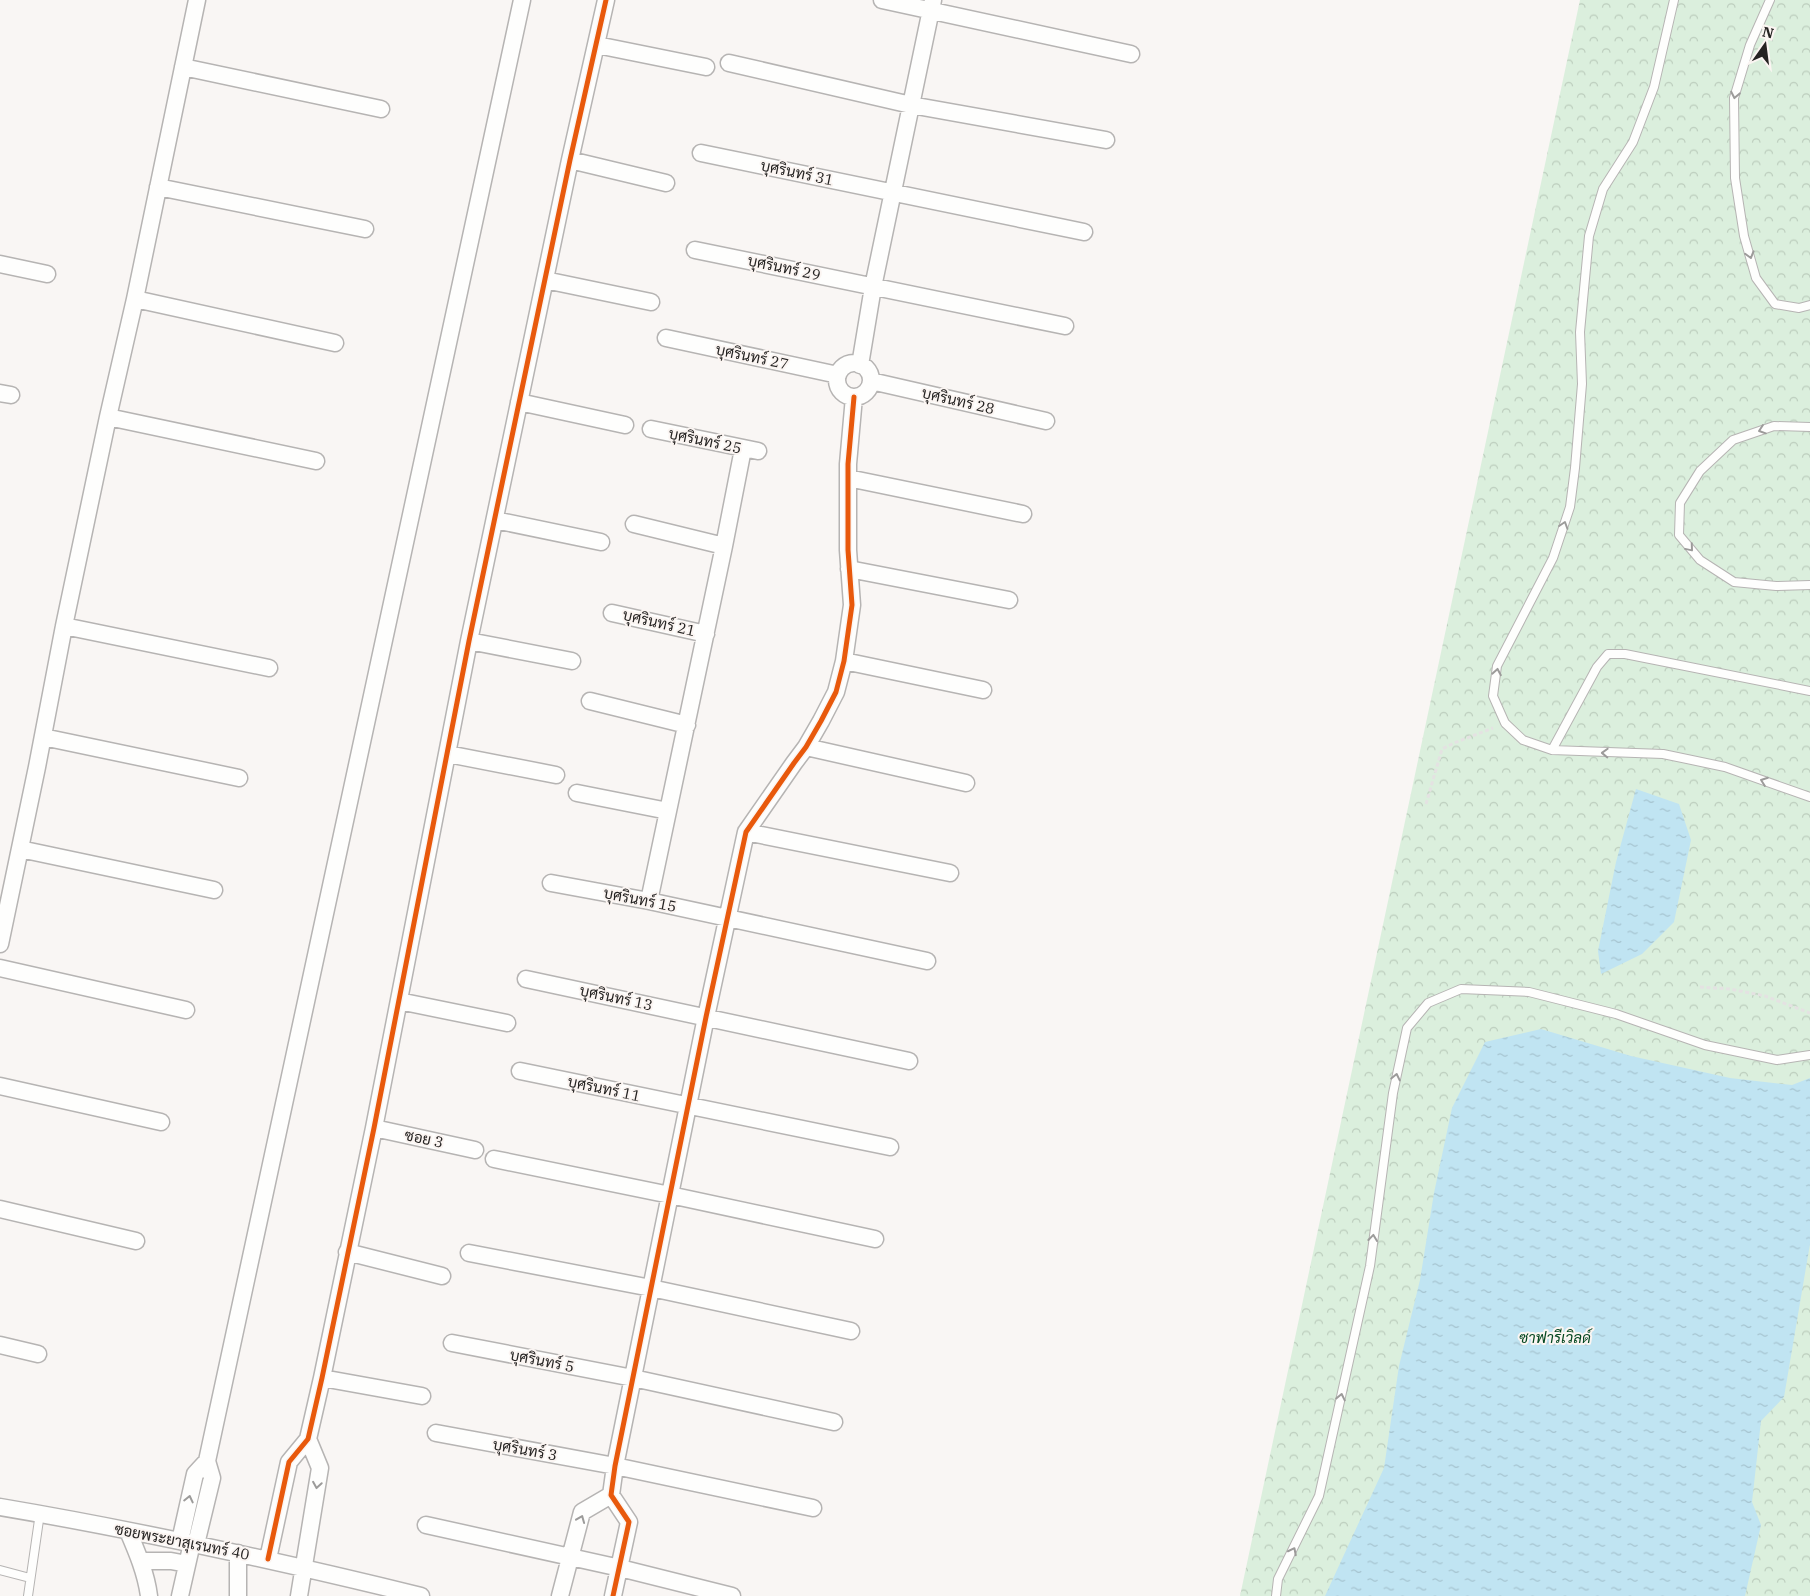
<svg xmlns="http://www.w3.org/2000/svg" width="1810" height="1596" viewBox="0 0 1810 1596" font-family="'IBM Plex Serif',Sarabun,serif">
	<defs>
		<pattern id="forest-crowns" width="20" height="18" patternUnits="userSpaceOnUse" patternTransform="scale(1.25)"><rect width="20" height="18" fill="#dbefdd"/><path d="M2 6a3 3 0 1 1 6 0M12 15a3 3 0 1 1 6 0" fill="none" stroke="#bccdbd"/></pattern>
		<pattern id="water-ripples" width="26" height="14" patternUnits="userSpaceOnUse" patternTransform="scale(1.25)"><rect width="26" height="14" fill="#c0e4f2"/><path d="M2 4q2-2 4 0t4 0M15 11q2-2 4 0t4 0" fill="none" stroke="#a5c3cf"/></pattern>
	</defs>
	<rect width="100%" height="100%" fill="#f9f6f4"/>
	<path fill="url(#forest-crowns)" d="M1580,0h230v1596h-570z"/>
	<path fill="url(#water-ripples)" d="M1636,789l43,15 12,36 -17,82 -32,32 -41,20 -3,-23 18,-89z
		M1541,1029l90,27 99,22 62,7 18,-7v166l-26,153 -23,24 -9,81 9,23 -16,71h-420l59,-128 15,-102 21,-86 14,-87 18,-85 33,-66z"/>
	<g fill="none" stroke-linecap="round" stroke-linejoin="round">
		<g stroke="#b6b4b3" stroke-width="10">
			<path id="service" d="M1674,0l-20,87 -21,55 -30,47 -14,47 -9,96 2,52 -7,84 -5,39 -17,51 -56,108 -4,30 12,27 18,17 29,10 111,4 62,13 85,30
				M1770,0l-20,45 -16,53 1,80 9,58 12,42 19,26 24,4 11,-3
				M1810,427l-36,-1 -41,14 -33,31 -20,32 -1,32 21,25 34,22 42,4 34,-1
				M1552,750l45,-83 11,-13h17l185,37
				M0,1570l30,8
				M28,1596l12,-83
				M1276,1596l2,-17 41,-83 51,-230 23,-173 14,-65 21,-25 33,-14 68,3 87,22 89,31 72,15 33,-5"/>
		</g>
		<g stroke="#b6b4b3" stroke-width="19">
			<path id="minor" d="M882,0l249,54
				M597,45l109,22
				M729,63l182,42 195,35
				M183,67l198,42
				M701,153l383,79
				M570,160l96,23
				M158,187l207,42
				M695,250l370,76
				M0,264l47,10
				M545,280l106,22
				M135,299l200,44
				M666,338l172,37
				M837 380a17 17 0 1 1 34 0a17 17 0 1 1-34 0Z
				M860,365l13,-78 60,-287
				M871,381l175,40
				M0,393l11,2
				M519,402l106,23
				M108,417l208,44
				M651,429l107,22
				M848,478l175,36
				M495,520l106,22
				M634,524l90,22
				M849,569l160,31
				M612,613l94,21
				M64,626l205,42
				M469,641l103,20
				M844,661l139,29
				M590,701l97,24
				M43,737l196,41
				M806,747l160,36
				M448,754l108,21
				M577,793l91,18
				M746,832l204,41
				M20,849l194,41
				M551,883l98,18 278,60
				M649,901l75,-355 19,-97
				M0,944l37,-177 27,-141 44,-209 27,-118 62,-299
				M0,968l186,42
				M526,979l383,82
				M399,1001l108,22
				M520,1071l370,76
				M0,1086l161,36
				M374,1128l101,22
				M494,1159l176,36 205,44
				M0,1209l136,32
				M347,1252l95,24
				M469,1253l182,35 200,43
				M452,1343l181,35 201,44
				M0,1345l38,9
				M322,1378l100,18
				M436,1433l179,33 198,42
				M0,1507c142,24 282,55 421,89
				M426,1525l194,43 112,28
				M128,1531c9,21 18,42 21,65
				M180,1541l15,-67 12,-13
				M196,1544l16,-66 -5,-17 315,-1461
				M268,1559l21,-97 19,-23 14,-61 52,-250 95,-487 101,-481 36,-160
				M141,1561h30l16,3
				M180,1596l12,-53
				M238,1596v-43
				M299,1596l21,-128 -12,-29
				M560,1596l22,-84 29,-17
				M613,1596l16,-74 -18,-27 4,-29 91,-449 40,-185 48,-69 12,-16 15,-26 15,-29 8,-31 8,-56 -4,-55v-86l6,-67"/>
		</g>
		<path stroke="#e4e2e2" stroke-width="3" stroke-dasharray="4 2.5" stroke-linecap="butt" d="M1426,804l16,-55 12,-6 39,-15
			M1700,987l30,2 35,7 45,17"/>
		<use href="#service" stroke="#fefefd" stroke-width="8"/>
		<use href="#minor" stroke="#fefefd" stroke-width="16"/>
		<g stroke="#fbf5f2" stroke-width="8">
			<path id="cycleway" d="M268,1559l21,-97 19,-23 14,-61 52,-250 95,-487 101,-481 36,-160
				M613,1596l16,-74 -18,-27 4,-29 91,-449 40,-185 48,-69 12,-16 15,-26 15,-29 8,-31 8,-56 -4,-55v-86l6,-67"/>
		</g>
		<use href="#cycleway" stroke="#e8590c" stroke-width="5"/>
	</g>
	<defs><path id="oneway-chevron" d="M-2-3.5L2.5 0L-2 3.5" fill="none" stroke-width="1.6" stroke-linecap="round" stroke-linejoin="round" transform="scale(1.25)"/></defs>
	<g stroke="#9c9b9a">
		<use href="#oneway-chevron" transform="translate(1735 95) rotate(101)"/>
		<use href="#oneway-chevron" transform="translate(1750 255) rotate(74)"/>
		<use href="#oneway-chevron" transform="translate(1762 430) rotate(161)"/>
		<use href="#oneway-chevron" transform="translate(1564 525) rotate(-72)"/>
		<use href="#oneway-chevron" transform="translate(1690 548) rotate(50)"/>
		<use href="#oneway-chevron" transform="translate(1497 672) rotate(-80)"/>
		<use href="#oneway-chevron" transform="translate(1605 753) rotate(-178)"/>
		<use href="#oneway-chevron" transform="translate(1764 781) rotate(-160)"/>
		<use href="#oneway-chevron" transform="translate(1396 1077) rotate(-78)"/>
		<use href="#oneway-chevron" transform="translate(1373 1238) rotate(-83)"/>
		<use href="#oneway-chevron" transform="translate(1341 1397) rotate(-78)"/>
		<use href="#oneway-chevron" transform="translate(317 1485) rotate(99)"/>
		<use href="#oneway-chevron" transform="translate(189 1499) rotate(-77)"/>
		<use href="#oneway-chevron" transform="translate(581 1519) rotate(-68)"/>
		<use href="#oneway-chevron" transform="translate(1293 1551) rotate(-63)"/>
	</g>
	<g text-anchor="middle" stroke-width="4" stroke-linejoin="round" paint-order="stroke">
		<g font-size="15" fill="#252322" stroke="#fbf5f2">
			<text transform="translate(797 173) rotate(12)" y="5">บุศรินทร์ 31</text>
			<text transform="translate(784 268) rotate(12)" y="5">บุศรินทร์ 29</text>
			<text transform="translate(752 357) rotate(12)" y="5">บุศรินทร์ 27</text>
			<text transform="translate(958 401) rotate(13)" y="5">บุศรินทร์ 28</text>
			<text transform="translate(705 441) rotate(12)" y="5">บุศรินทร์ 25</text>
			<text transform="translate(659 623) rotate(13)" y="5">บุศรินทร์ 21</text>
			<text transform="translate(640 900) rotate(11)" y="5">บุศรินทร์ 15</text>
			<text transform="translate(616 998) rotate(12)" y="5">บุศรินทร์ 13</text>
			<text transform="translate(604 1089) rotate(12)" y="5">บุศรินทร์ 11</text>
			<text transform="translate(424 1139) rotate(12)" y="5">ซอย 3</text>
			<text transform="translate(542 1361) rotate(11)" y="5">บุศรินทร์ 5</text>
			<text transform="translate(525 1450) rotate(10)" y="5">บุศรินทร์ 3</text>
			<text transform="translate(182 1542) rotate(11)" y="5">ซอยพระยาสุเรนทร์ 40</text>
		</g>
		<g font-size="15" font-style="italic" fill="#034720" stroke="#fbf5f2">
			<text x="1555" y="1343">ซาฟารีเวิลด์</text>
		</g>
	</g>
	<g transform="translate(1765 45) rotate(14)" stroke="#fbf5f2" stroke-width="4" paint-order="stroke">
	<path d="M0-4L9 19L0 12L-9 19Z" fill="#252322"/>
	<text y="-8" font-size="14" font-weight="bold" text-anchor="middle" fill="#252322">N</text>
	</g>
</svg>
